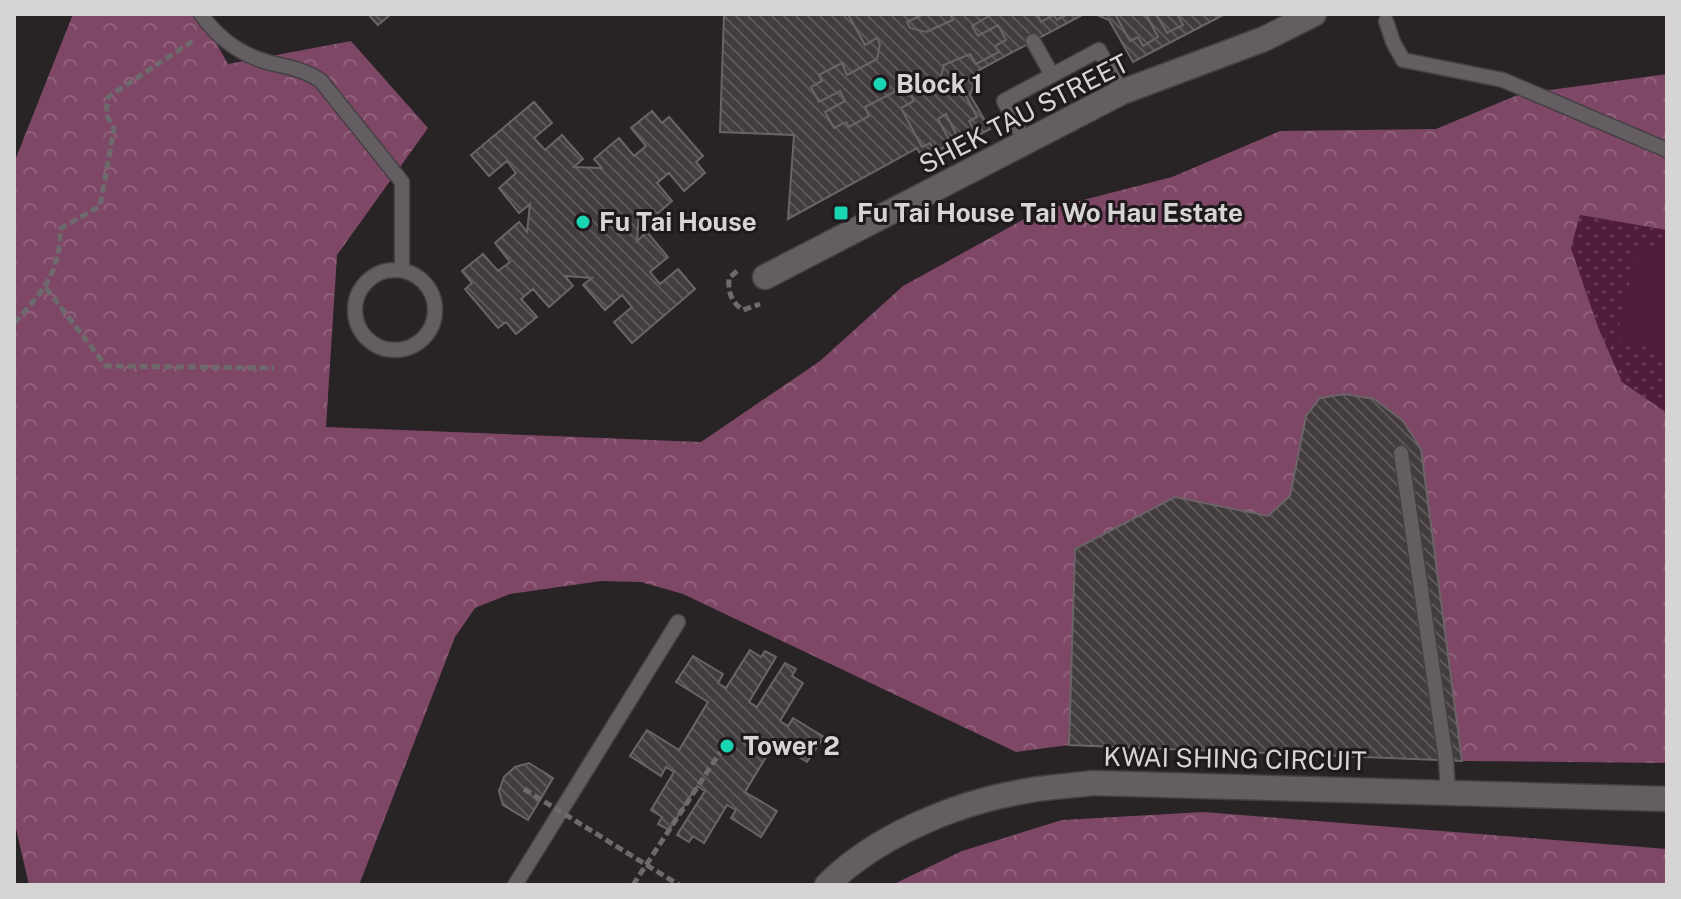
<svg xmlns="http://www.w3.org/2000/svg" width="1681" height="899" viewBox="0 0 1681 899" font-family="'Public Sans',sans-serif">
	<defs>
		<pattern id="grass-dots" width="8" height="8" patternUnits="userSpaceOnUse" patternTransform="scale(2)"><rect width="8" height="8" fill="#501d3b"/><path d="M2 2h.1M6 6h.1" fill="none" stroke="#683d56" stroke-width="1.8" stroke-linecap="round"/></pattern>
		<pattern id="forest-crowns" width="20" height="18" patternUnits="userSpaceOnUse" patternTransform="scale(2)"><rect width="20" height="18" fill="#7f4766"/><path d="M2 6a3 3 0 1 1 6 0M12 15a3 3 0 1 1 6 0" fill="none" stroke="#90617b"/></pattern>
		<pattern id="building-back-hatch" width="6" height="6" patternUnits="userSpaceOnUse" patternTransform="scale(2)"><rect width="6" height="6" fill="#433c3f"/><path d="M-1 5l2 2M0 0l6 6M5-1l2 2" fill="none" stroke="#5d575a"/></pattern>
	</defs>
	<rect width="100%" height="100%" fill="#282325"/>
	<path fill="url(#grass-dots)" d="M1580,215l87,15v183l-45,-31 -24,-55 -27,-79z"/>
	<path fill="url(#forest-crowns)" d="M73,14h127l28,50 123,-23 77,87 -91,127 -11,172 375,15 119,-81 83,-75 134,-74 135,-35 108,-46 156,-2 84,-35 147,-20v156l-87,-15 -9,33 27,79 24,55 45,31v350l-205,-2 -41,-311c-27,-45 -47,-61 -101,-52l-14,18 -16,80 -22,20 -193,33 -6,196 -53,7 -333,-158 -42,-12 -40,-1 -91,13 -35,14 -20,29 -96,248h-330l-15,-65v-657z
		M1204,812l463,37v36h-775l70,-34 100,-31z"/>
	<path fill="#501d3b" d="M1639,243l28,7v102l-51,-12z"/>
	<path fill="url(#building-back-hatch)" stroke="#6b6467" stroke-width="2" d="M368,14h23l-13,11z
		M724,14h360l-105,56 -9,25 20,34 -65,34 -8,-15 -129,71 6,-84 -74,-3z
		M848,14h71l1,2 -13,6 3,6 16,4 27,-12 -3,-6h42l-20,12 6,10 20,-11 8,15 -11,6 4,6 -23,12 -6,-10 -26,11 -4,15 4,6 13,-7 20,38 -8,4 6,10 -16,9 -13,-26 -8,5 13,25 -16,8 -5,-9 -8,4 -21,-39 13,-7 -3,-5 -17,-4 -29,15 4,9 -20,11 -3,-5 -12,6 -9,-16 20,-11 -5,-10 -21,11 -8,-15 11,-6 -3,-6 23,-12 5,12 30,-16 3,-15 -3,-6 -12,7z
		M1037,14h31l-11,6 -3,-5 -13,7z
		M1095,14h130l-92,48 -24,-42z
		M1115,14h31l12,23 -15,9 -5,-9 -8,4z
		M1156,14h21l6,11 -16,8z
		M534,102l18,21 -18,15 11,12 17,-15 21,24 -9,8 28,1 -8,-9 25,-21 15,18 12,-10 -15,-18 21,-17 10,12 7,-6 34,39 -7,6 9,11 -21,18 -15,-18 -12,10 15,18 -24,21 -9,-9 -2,28 10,-9 21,25 -18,15 10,12 18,-15 17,20 -63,54 -18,-21 18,-15 -10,-12 -17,15 -22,-25 9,-7 -27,-2 8,10 -24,21 -16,-18 -12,10 16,18 -21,17 -10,-12 -8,6 -33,-39 7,-6 -10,-12 21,-17 15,17 12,-9 -15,-19 24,-21 8,10 3,-28 -11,9 -20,-25 17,-15 -9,-12 -18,15 -18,-21z
		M1344,394l30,5 29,22 18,28 41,312 -393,-16 6,-196 100,-52 93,19 22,-20 16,-80 14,-18z
		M750,650l11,7 4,-6 11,6 -27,45 8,5 28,-44 11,6 -4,7 11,7 -23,38 8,5 5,-8 31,19 -17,25 -32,-20 -30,50 32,19 -16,26 -30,-19 5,-8 -9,-5 -23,38 -11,-7 -4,6 -12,-7 28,-44 -8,-5 -28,44 -11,-6 4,-7 -11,-7 23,-38 -8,-5 -5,9 -31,-20 17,-26 32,20 29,-48 -32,-20 17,-26 30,18 -5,9 8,5z
		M529,763l24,15 -25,42 -25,-15 -4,-14 5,-14 11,-10z"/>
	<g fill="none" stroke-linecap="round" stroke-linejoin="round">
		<g stroke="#444042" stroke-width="17">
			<path id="service" d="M201,14c16,23 39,40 66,48 20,5 37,7 54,19l81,101v88
				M1386,21l7,21 10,18 100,20 164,70
				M1033,41l19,34
				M1026,143l-22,-42 95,-51 23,42
				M355 310a40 40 0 1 1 80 0a40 40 0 1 1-80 0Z
				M1401,453l45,307 2,32
				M515,885l163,-263"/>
		</g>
		<g stroke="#444042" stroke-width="27">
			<path id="minor" d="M765,277l357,-185 142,-53 50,-25"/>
		</g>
		<g stroke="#444042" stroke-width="27">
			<path id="tertiary" d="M827,885c48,-48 126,-81 193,-93 24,-5 49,-6 73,-9l574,16"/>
		</g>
		<path stroke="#6e6a6c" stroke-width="5" stroke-dasharray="8 4" stroke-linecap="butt" d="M737,271l-8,7c-1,14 2,24 14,32l17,-6
			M46,288l60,78 168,2
			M14,323c28,-30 47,-51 46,-94l40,-23 14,-77 -8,-15 2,-17 86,-57
			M633,885l90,-137"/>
		<use href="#service" stroke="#645d61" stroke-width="14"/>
		<use href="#minor" stroke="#645d61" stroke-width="24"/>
		<use href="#tertiary" stroke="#645d61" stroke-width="24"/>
		<path stroke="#6e6a6c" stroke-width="5" stroke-dasharray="8 4" stroke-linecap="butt" d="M524,789l155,96"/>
	</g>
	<g fill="#19d5b2" stroke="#1f191c" stroke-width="3">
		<circle cx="880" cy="84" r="8"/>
		<rect x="833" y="205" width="16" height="16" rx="4"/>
		<circle cx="583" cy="222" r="8"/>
		<circle cx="727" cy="746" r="8"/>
	</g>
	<g text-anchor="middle" stroke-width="6" stroke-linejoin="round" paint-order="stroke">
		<g font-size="26" font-weight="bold" fill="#d7d4d5" stroke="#1f191c" text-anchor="start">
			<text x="896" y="93">Block 1</text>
			<text x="857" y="222">Fu Tai House Tai Wo Hau Estate</text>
			<text x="599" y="231">Fu Tai House</text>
			<text x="743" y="755">Tower 2</text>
		</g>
		<g font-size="26" fill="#d7d4d5" stroke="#1f191c">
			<text transform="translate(1024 114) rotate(-27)" y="9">SHEK TAU STREET</text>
			<text transform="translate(1235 759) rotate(1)" y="9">KWAI SHING CIRCUIT</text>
		</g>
	</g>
	<rect width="1681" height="899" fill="none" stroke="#d7d4d5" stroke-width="32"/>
</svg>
